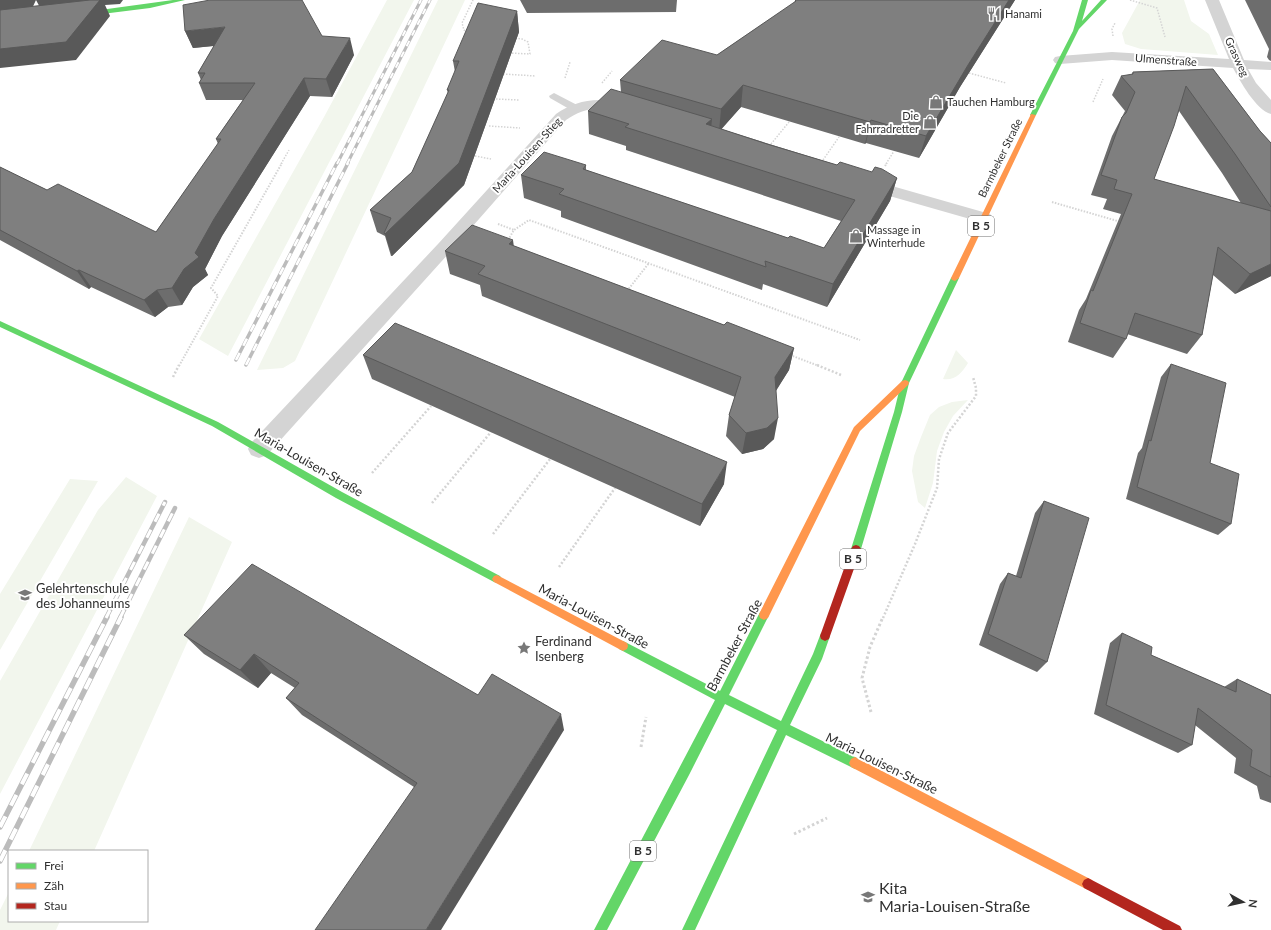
<svg xmlns="http://www.w3.org/2000/svg" width="1271" height="930" viewBox="0 0 1271 930" font-family="Lato,sans-serif">
	<rect width="100%" height="100%" fill="#fff"/>
	<path fill="#f2f6ed" d="M387,0h27l-186,356 -29,-17 125,-222z
		M438,0h27l-170,361 -12,7 -26,2z
		M1140,0h44l7,21 18,13 9,21 -77,-6 -16,-5 -3,-11z
		M956,350l12,13c-6,10 -13,18 -25,16z
		M968,400l-15,16 -9,16 -7,19 -4,32 -8,25 -7,-6 -6,-31 2,-15 7,-19 9,-22 9,-8 13,-5z
		M126,477l31,19 -157,298v-113l98,-171z
		M70,479l28,2 -98,169v-56z
		M189,517l43,25 -138,309h-65z
		M9,892v29h51l-4,9h-56v-20z"/>
	<g fill="none" stroke-linecap="round" stroke-linejoin="round">
		<path stroke="#d4d4d4" stroke-width="1.5" stroke-dasharray="1.5 1.5" stroke-linecap="butt" d="M1130,0l27,8 8,29
			M468,32l-4,-2 -2,-7 11,-23
			M1113,36l-1,-7 3,-6
			M509,53l21,1 -2,-12 -6,-3 -8,-1
			M969,73l37,10
			M503,74l33,2
			M565,78l5,-16
			M602,83l10,-12
			M496,99l23,1
			M1093,102l10,-23
			M489,126l31,2
			M771,144l18,-22
			M475,156l16,3
			M823,160l16,-23
			M281,164l8,-14
			M886,164l8,-13"/>
		<path stroke="#d4d4d4" stroke-width="2" stroke-dasharray="1.5 1.5" stroke-linecap="butt" d="M885,166l2,-3
			M1052,202l69,20
			M498,224l16,6
			M508,240l6,-10 15,-10 331,120
			M627,291l22,-28
			M790,355l29,11
			M179,366l39,-70 -7,-8 71,-125"/>
		<path stroke="#d4d4d4" stroke-width="2.5" stroke-dasharray="2 2" stroke-linecap="butt" d="M817,365l24,10
			M173,377l6,-12
			M372,473l59,-67
			M432,503l59,-71
			M493,534l57,-75
			M559,567l56,-79
			M883,618l32,-74 22,-56 2,-29 9,-26 28,-37v-8l-3,-11"/>
		<path stroke="#d4d4d4" stroke-width="3" stroke-dasharray="2.5 2.5" stroke-linecap="butt" d="M871,712l-9,-34 8,-31 13,-30
			M641,747l5,-30
			M794,834l33,-16"/>
		<path fill="#d4d4d4" fill-rule="evenodd" d="M554,93l25,13 1,2 -5,3 -4,-1 -21,-12 -1,-2z"/>
		<path fill="#d4d4d4" fill-rule="evenodd" d="M1205,0h14l25,60 27,2v8l-23,-1 8,14 15,17v14c-15,-4 -31,-33 -38,-46l-121,-8 -52,4 -5,-1 -2,-3 2,-3 5,-1 52,-4 117,7z
			M599,100l31,7 3,3 -3,3c-7,2 -12,0 -18,-2 -18,-5 -31,-1 -46,9l-116,132 -183,203 -8,3 -8,-3 -3,-6 3,-6 187,-199 118,-130c13,-9 27,-14 43,-14z
			M864,178l126,36 3,4 -3,4 -6,1 -126,-36 -2,-4 2,-4z"/>
		<path fill="#63d668" fill-rule="evenodd" d="M173,0h12l-35,8 -72,9 -3,-2 3,-2z
			M1082,0h6l-6,21 19,-21h6l-28,29 -43,86 -5,1 -1,-1 43,-84z
			M955,275l4,3 -50,105 -7,29 -41,137 -2,3 -3,1 -3,-1 -2,-3 43,-137 7,-29 50,-105z
			M0,321l218,101 124,70 158,84 2,3 -2,3 -3,1 -3,-1 -158,-84 -124,-72 -212,-99z
			M764,610l4,2 1,3 -40,80 52,26 32,-67 8,-21 4,-2 4,2 1,3 -8,23 -32,66 69,34 2,4 -2,4 -4,2 -4,-2 -65,-32 -91,195h-13l95,-200 -52,-26 -36,71 -82,155h-13l121,-230 -96,-51 -1,-3 1,-3 4,-2 4,2 93,48 40,-79z"/>
		<path fill="#ff974d" fill-rule="evenodd" d="M1031,114l5,1 -77,163 -4,3 -3,-1 -1,-2z
			M905,380l3,1 1,2 -1,2 -48,46 -92,187 -4,2 -4,-2 -1,-3 1,-3 94,-185 48,-46z
			M497,575l130,68 1,3 -1,3 -4,2 -4,-2 -125,-67 -2,-3 2,-3z
			M855,757l237,123 2,4 -2,4 -4,2 -4,-2 -233,-121 -2,-4 2,-4z"/>
		<path fill="#b3261e" fill-rule="evenodd" d="M856,545l3,1 2,3 -31,87 -1,3 -4,2 -4,-2 -1,-3 31,-87 2,-3z
			M1088,878l92,48 2,4h-19l-79,-42 -2,-4 2,-4z"/>
		<g stroke="#bcbcbc" stroke-width="3">
			<path id="rail-far3" d="M337,164l84,-164
				M347,164l83,-164"/>
		</g>
		<g stroke="#bcbcbc" stroke-width="3.5">
			<path id="rail-far2" d="M236,360l101,-197
				M246,365l102,-202"/>
		</g>
		<g stroke="#bcbcbc" stroke-width="4.5">
			<path id="rail-far1" d="M106,618l59,-116
				M120,618l55,-110"/>
		</g>
		<g stroke="#bcbcbc" stroke-width="5.5">
			<path id="rail" d="M0,827l107,-210
				M0,861l121,-244"/>
		</g>
		<use href="#rail-far3" stroke="#fff" stroke-width="2" stroke-dasharray="6" stroke-linecap="butt"/>
		<use href="#rail-far2" stroke="#fff" stroke-width="2.5" stroke-dasharray="8" stroke-linecap="butt"/>
		<use href="#rail-far1" stroke="#fff" stroke-width="3" stroke-dasharray="9" stroke-linecap="butt"/>
		<use href="#rail" stroke="#fff" stroke-width="4" stroke-dasharray="12" stroke-linecap="butt"/>
	</g>
	<path fill="#6d6d6d" fill-rule="evenodd" d="M520,0h157l-1,12 -149,1z
		M796,0h219l-55,87 -41,71 -53,-15 -1,1 -124,-37 -20,22 116,36 60,13 -7,23 -63,106 -64,-23 -1,6 -201,-73v-6l-37,-13 -3,-23 65,-10v5l202,68 36,10 17,-27 -215,-71v-4l-37,-12 -1,-23 33,-19 -1,-12 97,-25 77,-52 1,-2z
		M1245,0h26v61l-2,-1 -2,-3 2,-8z
		M517,11l2,21 -55,153 -72,71h-1l-6,-20 -8,-4 -7,-22 42,-38 36,-79 -1,-3 8,-18 -2,-11z
		M185,31l137,5 32,19 -22,42 -22,-1 -88,140 -17,33 3,6 -15,12 -11,18 -14,2 -13,10 -64,-30 -2,2 -89,-49v-73l47,23 109,42 62,-88 -2,-5 27,-39h-37l-7,-17 2,-3 -3,-7 16,-27 -21,2z
		M1213,69l47,62 11,12v133l-36,18 -22,-19 -11,60 -15,19 -60,-20 -1,5 -13,19 -45,-16 11,-32 7,-11 35,-85 -18,-5 4,-10 -16,-4 21,-59 13,-25 -13,-16 9,-19 10,-1 2,-3zM1179,111l43,62 19,30 -87,-24z
		M514,246l210,79 70,23 -5,22 -13,20 -2,49 -11,10 -21,5 -16,-18 3,-21 6,-18 -253,-101 -2,-11 -30,-11 -5,-23z
		M363,355l361,129 -24,42 -328,-147z
		M1171,364l39,99 21,61 -13,11 -92,-36 12,-46 4,-5 19,-71z
		M1044,501l3,161 -10,10 -58,-27 21,-61 8,-11 8,3 19,-63z
		M1122,633l29,22 73,32 13,-8 34,16v108l-11,-4 -3,-13 -23,-13 2,-15 -41,-33 -3,20 -14,8 -84,-39 16,-71z
		M184,635l294,60 86,35 -150,57 -112,-72 -16,-17 9,-10 -24,-15 -13,15 -54,-34z"/>
	<path fill="#595959" d="M0,0h123l-3,4 -15,1 5,11 -34,44 -76,8v-19l43,-36 -7,-13 -7,15 -29,4z
		M1009,0h6l-55,87 -41,71 7,-22 42,-71z
		M517,11l2,21 -55,153 -72,71 -7,-22z
		M225,27l6,17 -38,4 -8,-17z
		M350,38l4,17 -22,42 -6,-18z
		M304,78l6,18 -88,140 -17,33 3,6 -15,12 -11,18 -10,-17 12,-19 11,-16 19,-34z
		M743,85l-2,22 -22,25 2,-23z
		M712,119l-2,23 -4,-18z
		M871,120l-5,23 -1,1 5,-22z
		M897,178l-7,23 -63,106 6,-23z
		M513,240l3,22 -7,-18z
		M1271,264v12l-36,18 15,-20z
		M79,270l12,17 -2,2 -12,-18z
		M157,290l11,17 -13,10 -11,-17z
		M794,348l-5,22 -18,29 4,-22z
		M778,418l-4,21 -11,10 -21,5 4,-21z
		M727,462l-3,22 -24,42 2,-22z
		M254,654l17,19 -13,15 -18,-18z
		M561,714l3,16 -123,200h-15z"/>
	<path fill="#7f7f7f" stroke="#595959" d="M90,0h10l-34,42 -66,7v-39z
		M210,0h92l20,36 28,2 -24,41 -22,-1 -90,141 -19,34 4,4 -15,12 -12,19 -15,2 -13,10 -65,-30 -2,1 -77,-41v-63l47,23 11,-6 98,48 65,-93h-5l39,-56h-56l6,-10h-7l27,-46 -40,4 -2,-26z
		M796,0h213l-41,65 -42,71 -55,-16 -1,2 -127,-37 -22,24 -101,-29 42,-40 55,15 79,-54h-1z
		M478,3l39,8 -58,152 -74,71 -1,-1 7,-15 -21,-8 42,-38 37,-82h-2l12,-29h-6z
		M1213,69l47,62 11,12v64l-36,-53 -49,-68 -12,40 -20,53 117,32v53l-21,10 -32,-27 -16,88 -67,-22 -9,26 -46,-16 11,-33 2,1 39,-97 -18,-5 3,-9 -16,-5 21,-58 4,-4 9,-21 -14,-16 12,-2v-2z
		M611,89l101,30 -6,5 61,20 70,21 3,-3 32,10 3,-5 7,2 15,9 -64,106 -68,-23 1,6 -207,-73 5,-5 -43,-14 23,-23 42,13 -3,4 205,69 2,-2 34,12 31,-48 -230,-73 4,-3 -41,-13z
		M472,225l41,15 -4,4 215,81 3,-3 67,26 -19,29 3,41 -11,10 -21,5 -17,-18 12,-38 -263,-103 7,-8 -40,-15z
		M395,323l332,139 -25,42 -339,-149z
		M1171,364l55,19 -16,80 29,11 -8,50 -94,-37 12,-47 2,1z
		M1044,501l45,17 -42,144 -59,-28 20,-61 13,5z
		M252,564l226,131 14,-21 69,40 -135,216h-111l102,-147 -131,-85 13,-15 -45,-29 -14,16 -56,-35z
		M1122,633l30,14 -1,8 85,37 1,-13 34,16v82l-21,-11 2,-16 -54,-42 -6,37 -86,-40z"/>
	<defs>
		<g id="restaurant-bare" transform="scale(1.08)"><path d="M-5-6h1v4h1v-4h1v4h1v-4h1v5L-1.5 .5V6h-2V.5L-5-1ZM5-6V6H3V1.5H1.5Q1.5-4 5-6Z" fill="#787878" stroke="#fff" stroke-width="2.5" paint-order="stroke"/></g>
		<g id="shop-bare" transform="scale(1.08)"><path d="M-5-2.5h2.3a2.7 3.5 0 0 1 5.4 0H5L5.5 6h-11ZM-1.5-2.5h3a1.5 2.3 0 0 0-3 0Z" fill="#787878" stroke="#fff" stroke-width="2.5" paint-order="stroke"/></g>
		<g id="school-bare" transform="scale(1.08)"><path d="M0-5L7-2L0 1L-7-2ZM-4 1L0 2.5L4 1V4Q0 6-4 4Z" fill="#787878" stroke="#fff" stroke-width="2.5" paint-order="stroke"/></g>
		<g id="sight-bare" transform="scale(1.08)"><path d="M0-6L1.8-2.2L6-1.7L2.9 1.2L3.7 5.4L0 3.3L-3.7 5.4L-2.9 1.2L-6-1.7L-1.8-2.2Z" fill="#787878" stroke="#fff" stroke-width="2.5" paint-order="stroke"/></g>
	</defs>
	<g fill-rule="evenodd">
		<use href="#restaurant-bare" x="994" y="14"/>
		<use href="#shop-bare" x="936" y="102"/>
		<use href="#shop-bare" x="930" y="122"/>
		<use href="#shop-bare" x="856" y="236"/>
		<use href="#school-bare" x="25" y="595"/>
		<use href="#sight-bare" x="524" y="648"/>
		<use href="#school-bare" x="868" y="897"/>
	</g>
	<g text-anchor="middle" stroke-width="4" stroke-linejoin="round" paint-order="stroke">
		<g font-size="11" fill="#303030" stroke="#fff" text-anchor="start">
			<text x="1005" y="18">Hanami</text>
			<text x="947" y="106">Tauchen Hamburg</text>
			<text x="919" y="120" text-anchor="end">Die<tspan x="919" dy="13">Fahrradretter</tspan></text>
			<text x="867" y="234">Massage in<tspan x="867" dy="13">Winterhude</tspan></text>
		</g>
		<g font-size="11" fill="#303030" stroke="#fff">
			<text transform="translate(1237 57) rotate(65)" y="4">Grasweg</text>
			<text transform="translate(1166 60) rotate(4)" y="4">Ulmenstraße</text>
			<text transform="translate(527 155) rotate(-48)" y="4">Maria-Louisen-Stieg</text>
			<text transform="translate(1000 158) rotate(-64)" y="4">Barmbeker Straße</text>
		</g>
		<g fill="#fff" stroke="#6e6e6e" stroke-width="1">
			<rect x="968" y="216" width="26" height="20" rx="3"/>
			<rect x="840" y="549" width="26" height="20" rx="3"/>
			<rect x="630" y="841" width="26" height="20" rx="3"/>
		</g>
		<g font-size="12" font-weight="bold" fill="#303030">
			<text x="981" y="230">B 5</text>
			<text x="853" y="563">B 5</text>
			<text x="643" y="855">B 5</text>
		</g>
		<g font-size="13" fill="#303030" stroke="#fff">
			<text transform="translate(309 462) rotate(30)" y="5">Maria-Louisen-Straße</text>
			<text transform="translate(594 616) rotate(28)" y="5">Maria-Louisen-Straße</text>
			<text transform="translate(734 645) rotate(-62)" y="5">Barmbeker Straße</text>
			<text transform="translate(882 763) rotate(26)" y="5">Maria-Louisen-Straße</text>
		</g>
		<g font-size="13" fill="#303030" stroke="#fff" text-anchor="start">
			<text x="36" y="593">Gelehrtenschule<tspan x="36" dy="15">des Johanneums</tspan></text>
			<text x="535" y="646">Ferdinand<tspan x="535" dy="15">Isenberg</tspan></text>
		</g>
		<g font-size="16" fill="#303030" stroke="#fff" text-anchor="start">
			<text x="879" y="894">Kita<tspan x="879" dy="18">Maria-Louisen-Straße</tspan></text>
		</g>
	</g>
	<rect x="8" y="850" width="140" height="72" fill="#ffffff" stroke="#acacac"/>
	<rect x="16" y="863" width="20" height="6" fill="#63d668" stroke="#acacac"/>
	<text x="44" y="870" font-size="12" fill="#303030">Frei</text>
	<rect x="16" y="883" width="20" height="6" fill="#ff974d" stroke="#acacac"/>
	<text x="44" y="890" font-size="12" fill="#303030">Zäh</text>
	<rect x="16" y="903" width="20" height="6" fill="#b3261e" stroke="#acacac"/>
	<text x="44" y="910" font-size="12" fill="#303030">Stau</text>
	<g transform="translate(1243 902) rotate(98)" stroke="#ffffff" stroke-width="3" paint-order="stroke">
	<path d="M0-3L7 15L0 10L-7 15Z" fill="#303030"/>
	<text y="-6" font-size="11" font-weight="bold" text-anchor="middle" fill="#303030">N</text>
	</g>
</svg>
